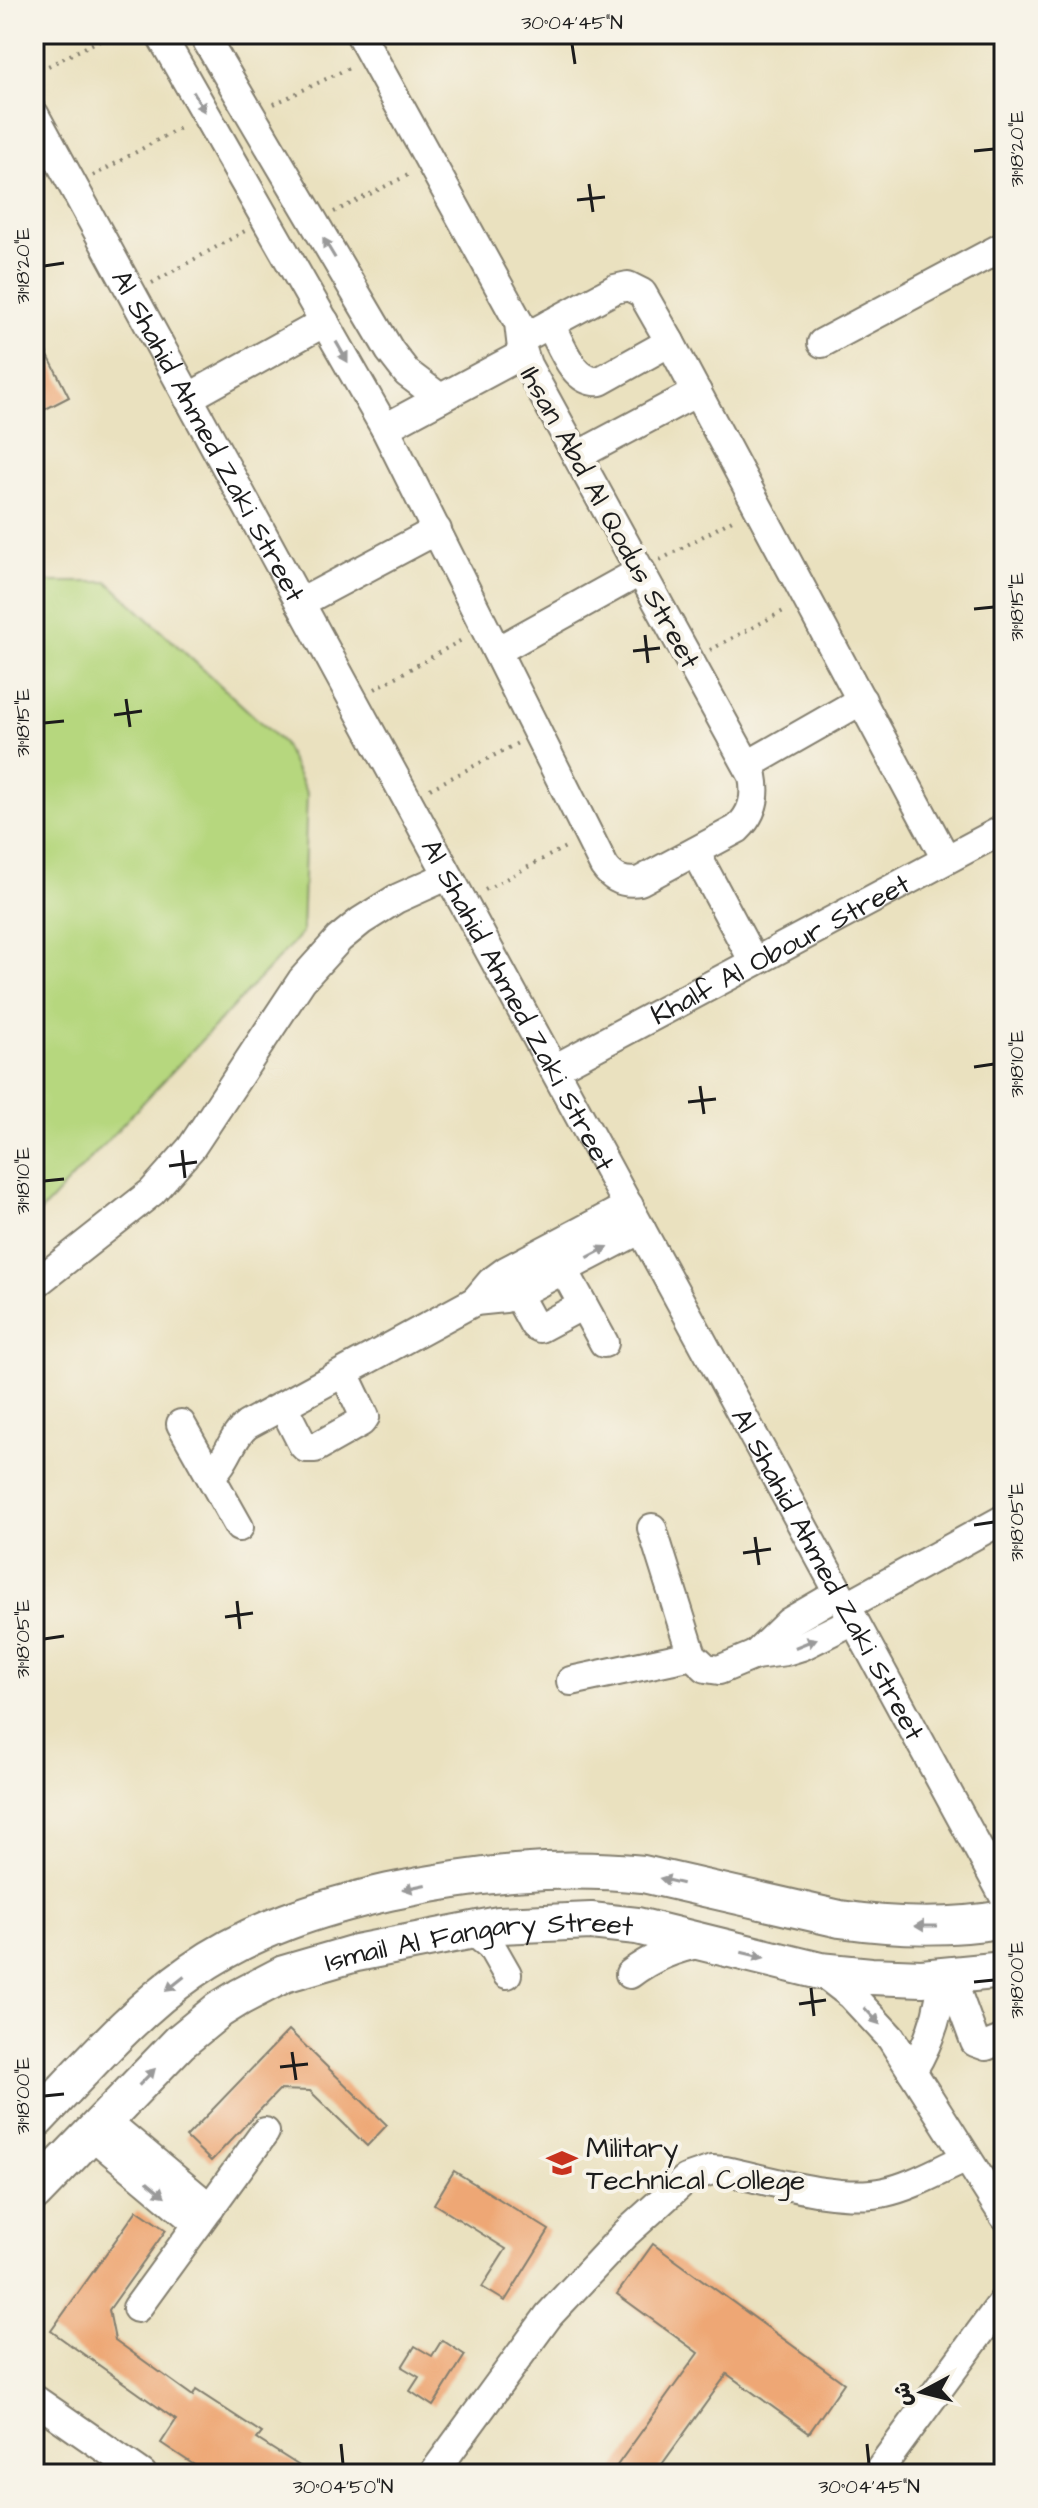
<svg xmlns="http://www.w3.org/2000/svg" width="1038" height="2508" viewBox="0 0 1038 2508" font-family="'Architects Daughter','Playpen Sans Arabic',sans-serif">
	<rect width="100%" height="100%" fill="#f7f3e8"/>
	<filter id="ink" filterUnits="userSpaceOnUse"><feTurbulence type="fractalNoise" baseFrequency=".0125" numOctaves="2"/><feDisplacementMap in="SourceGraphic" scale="16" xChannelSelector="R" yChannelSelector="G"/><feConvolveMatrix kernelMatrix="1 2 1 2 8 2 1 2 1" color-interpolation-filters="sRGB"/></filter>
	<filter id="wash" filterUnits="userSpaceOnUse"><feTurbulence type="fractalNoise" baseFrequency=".006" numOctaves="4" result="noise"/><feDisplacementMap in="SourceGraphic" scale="32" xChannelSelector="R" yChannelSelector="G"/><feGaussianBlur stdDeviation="1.8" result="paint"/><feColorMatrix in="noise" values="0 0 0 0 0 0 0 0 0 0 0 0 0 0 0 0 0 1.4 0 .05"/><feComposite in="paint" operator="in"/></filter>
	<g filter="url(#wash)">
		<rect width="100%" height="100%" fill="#eae1bf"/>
		<path fill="#b6d77e" stroke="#697a4d" stroke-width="2" d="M34,582h74l175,161 24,51 -5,139 -268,286z"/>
		<g id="blocks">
			<path fill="#eea775" d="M34,328l35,69 -35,18z
				M289,2030l98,95 -20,21 -57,-55 -31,-1 -68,71 -25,-24z
				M454,2171l95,59 -44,71 -23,-14 24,-38 -72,-45z
				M137,2210l29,20 -57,80 6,30 78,56 3,-6 66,43 -5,6 55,35h-104l-47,-31 15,-23 -125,-89z
				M653,2244l191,139 -35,50 -82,-59 -72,100h-44l87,-121 -81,-59z
				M442,2340l23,15 -32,51 -23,-15 9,-14 -17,-10 13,-21 17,10z"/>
		</g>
	</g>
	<g filter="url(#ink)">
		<use href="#blocks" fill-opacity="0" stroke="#837e6e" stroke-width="2"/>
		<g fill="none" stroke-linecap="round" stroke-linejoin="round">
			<g stroke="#837e6e" stroke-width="32">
				<g id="minor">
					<path d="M160,34l225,394 219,438c9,13 20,18 36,15l97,-52c16,-15 20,-32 16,-53l-226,-411 -5,-16 -3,-26 -159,-289"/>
					<path d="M203,34l187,317 17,22 33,25"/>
					<path id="s1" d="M34,114l970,1782"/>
					<path d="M550,324c11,20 23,60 50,57l70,-39"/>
					<path d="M522,339l93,-50 13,-3 14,7 28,49 276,517"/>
					<path d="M822,343l182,-97"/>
					<path d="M188,398l137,-76"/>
					<path d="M385,428l138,-74"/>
					<path d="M577,456l120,-64"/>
					<path d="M300,603l137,-73"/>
					<path d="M497,651l144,-80"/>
					<path d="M748,765l114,-65"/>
					<path d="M695,852l59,110"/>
					<path id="s2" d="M554,1069l450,-240"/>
					<path d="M564,1270l40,73"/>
					<path d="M34,1285l118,-93 39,-44 111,-168 37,-41 22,-18 35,-22 51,-23"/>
					<path d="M517,1294l17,31 6,3 43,-23"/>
					<path d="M475,1301l30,-3 12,-4 124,-65"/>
					<path d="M283,1406l20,39 3,3h9l46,-26 4,-5 -21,-44"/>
					<path d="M181,1424l58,103"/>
					<path d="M210,1475c18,-13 20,-37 37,-50l228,-124 16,-19 15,-11 123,-65"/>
					<path d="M652,1528l40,127 14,13 13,2 36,-15 31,-4 16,-5 52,-26"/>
					<path d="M846,1606l158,-87"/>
					<path d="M755,1655l34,-33 50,-29"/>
					<path d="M571,1681l121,-26"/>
					<path d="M470,1929l21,17 16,28"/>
					<path d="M820,1971l31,24 40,43 113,178"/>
					<path d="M630,1974c22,-17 45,-26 72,-31"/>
					<path d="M951,1977l24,65 11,4 18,-7"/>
					<path d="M912,2071c18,-29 28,-60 31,-94"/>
					<path d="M105,2120l105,88"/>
					<path d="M91,2134l107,90"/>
					<path d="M137,2308l128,-176"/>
					<path d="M34,2399l108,75"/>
					<path d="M433,2474l116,-159 76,-81 61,-55 26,-9 13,1c48,10 112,31 160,21 28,-6 54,-22 80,-33"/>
					<path d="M876,2474l128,-174"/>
				</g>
			</g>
			<g stroke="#837e6e" stroke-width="40">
				<g id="major">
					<path d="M34,2122c50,-52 99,-110 158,-151 60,-42 127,-63 197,-79 85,-18 167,-27 254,-18l197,45c55,8 109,10 164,0"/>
					<path id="s3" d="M34,2193l146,-151 39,-32 21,-13 44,-23 72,-21 143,-28 92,-4 46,5 183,45 51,5 51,2 82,-8"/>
				</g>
			</g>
			<path stroke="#837e6e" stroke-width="4" stroke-dasharray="2 6" stroke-linecap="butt" d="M34,73l78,-39
				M274,104l75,-36
				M93,176l90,-50
				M334,212l74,-37
				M152,283l93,-52
				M660,560l76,-42
				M710,650l77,-41
				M375,689l90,-51
				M430,789l88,-46
				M485,890l84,-45"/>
			<use href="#minor" stroke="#fff" stroke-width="28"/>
			<use href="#major" stroke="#fff" stroke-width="36"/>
		</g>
		<defs><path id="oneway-solid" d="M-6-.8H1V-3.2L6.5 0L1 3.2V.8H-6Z" transform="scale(2)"/></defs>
		<g fill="#999">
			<use href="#oneway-solid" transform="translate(199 102) rotate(60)"/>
			<use href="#oneway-solid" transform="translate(329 248) rotate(-121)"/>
			<use href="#oneway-solid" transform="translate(342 352) rotate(60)"/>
			<use href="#oneway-solid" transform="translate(598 1252) rotate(-28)"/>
			<use href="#oneway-solid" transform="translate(806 1643) rotate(-22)"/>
			<use href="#oneway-solid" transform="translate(671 1881) rotate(-167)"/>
			<use href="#oneway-solid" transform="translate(414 1887) rotate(168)"/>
			<use href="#oneway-solid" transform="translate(926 1926) rotate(180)"/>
			<use href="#oneway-solid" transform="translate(753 1955) rotate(13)"/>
			<use href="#oneway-solid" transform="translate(175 1984) rotate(142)"/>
			<use href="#oneway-solid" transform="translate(872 2016) rotate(47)"/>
			<use href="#oneway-solid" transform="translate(147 2077) rotate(-46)"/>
			<use href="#oneway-solid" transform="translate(156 2189) rotate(40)"/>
		</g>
	</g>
	<path fill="none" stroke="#1c1c1c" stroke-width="3" d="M572,44l3,20M974,151l20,-2M589,184l4,28M577,200l28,-3M44,266l20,-3M974,609l20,-2M645,635l3,28M633,651l27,-3M126,699l4,28M114,715l28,-4M44,723l20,-2M974,1067l20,-3M700,1086l4,28M688,1102l28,-3M182,1150l3,28M169,1166l28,-4M44,1181l20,-2M974,1525l20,-3M755,1537l4,28M743,1553l28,-4M237,1601l3,28M225,1617l28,-4M44,1639l20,-3M974,1982l20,-2M811,1988l3,28M799,2004l27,-4M292,2052l4,28M280,2067l28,-3M44,2096l20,-2M341,2444l2,20M867,2444l2,20"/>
	<defs>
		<g id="university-bare" transform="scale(2.4)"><path d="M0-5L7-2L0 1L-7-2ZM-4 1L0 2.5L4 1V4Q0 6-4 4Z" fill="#c8321e" stroke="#f7f3e8" stroke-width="2.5" paint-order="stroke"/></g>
	</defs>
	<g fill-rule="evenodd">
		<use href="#university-bare" x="562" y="2163"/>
	</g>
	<g text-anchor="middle" stroke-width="8" stroke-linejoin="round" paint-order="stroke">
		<g font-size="28" fill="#1c1c1c" stroke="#f7f3e8">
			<text dy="10" stroke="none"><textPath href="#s1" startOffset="366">Al Shahid Ahmed Zaki Street</textPath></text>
			<text transform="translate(611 517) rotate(61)" y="10">Ihsan Abd Al Qodus Street</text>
			<text dy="10" stroke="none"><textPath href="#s2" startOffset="256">Khalf Al Obour Street</textPath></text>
			<text dy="10" stroke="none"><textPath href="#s1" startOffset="1014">Al Shahid Ahmed Zaki Street</textPath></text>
			<text dy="10" stroke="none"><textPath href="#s1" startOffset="1662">Al Shahid Ahmed Zaki Street</textPath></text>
			<text dy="10" stroke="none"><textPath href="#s3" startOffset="534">Ismail Al Fangary Street</textPath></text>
		</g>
		<g font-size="28" fill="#1c1c1c" stroke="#f7f3e8" text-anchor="start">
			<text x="586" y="2157">Military<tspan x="586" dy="32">Technical College</tspan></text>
		</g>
	</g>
	<rect width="1038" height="2508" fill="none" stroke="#f7f3e8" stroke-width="88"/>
	<g transform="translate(922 2392) rotate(263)" stroke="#f7f3e8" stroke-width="6" paint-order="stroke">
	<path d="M0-6L14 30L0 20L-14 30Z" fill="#1c1c1c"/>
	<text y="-12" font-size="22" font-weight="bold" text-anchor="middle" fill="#1c1c1c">ش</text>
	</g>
	<rect x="44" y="44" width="950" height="2420" fill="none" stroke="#1c1c1c" stroke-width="3"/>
	<g font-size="20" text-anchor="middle" fill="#1c1c1c">
		<text x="572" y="29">30°04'45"N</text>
		<text transform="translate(1016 149) rotate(-90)" y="7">31°18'20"E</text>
		<text transform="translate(22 266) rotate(-90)" y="7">31°18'20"E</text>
		<text transform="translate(1016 607) rotate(-90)" y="7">31°18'15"E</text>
		<text transform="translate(22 723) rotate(-90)" y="7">31°18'15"E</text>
		<text transform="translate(1016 1064) rotate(-90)" y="7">31°18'10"E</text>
		<text transform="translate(22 1181) rotate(-90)" y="7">31°18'10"E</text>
		<text transform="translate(1016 1522) rotate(-90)" y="7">31°18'05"E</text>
		<text transform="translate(22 1639) rotate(-90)" y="7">31°18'05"E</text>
		<text transform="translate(1016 1980) rotate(-90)" y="7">31°18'00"E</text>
		<text transform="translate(22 2096) rotate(-90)" y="7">31°18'00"E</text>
		<text x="343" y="2493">30°04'50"N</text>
		<text x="869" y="2493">30°04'45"N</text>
	</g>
</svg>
